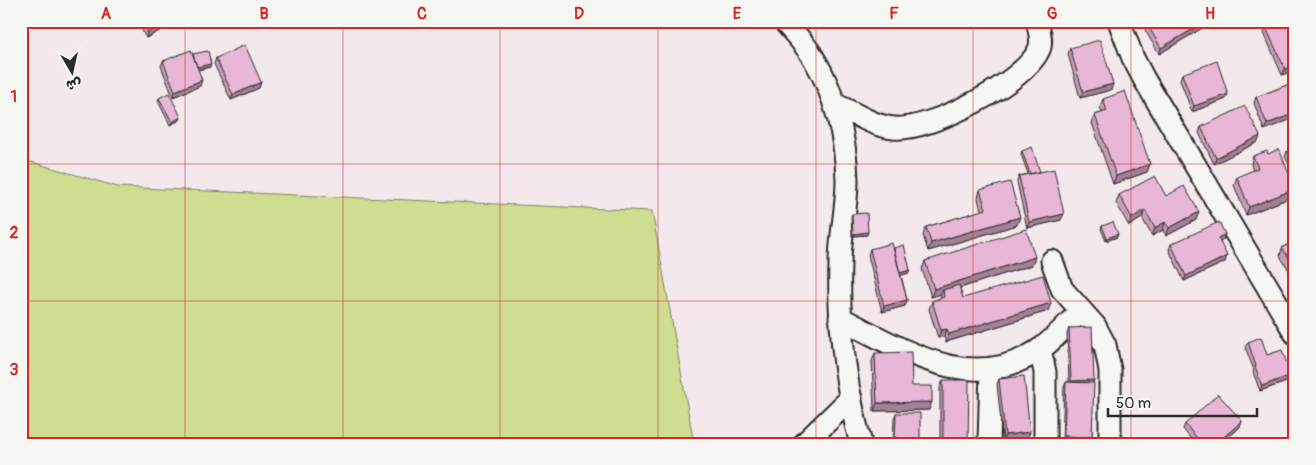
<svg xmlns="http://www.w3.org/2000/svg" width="1316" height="465" viewBox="0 0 1316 465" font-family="Pangolin,'Playpen Sans Arabic',sans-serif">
	<rect width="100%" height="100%" fill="#f3e9ec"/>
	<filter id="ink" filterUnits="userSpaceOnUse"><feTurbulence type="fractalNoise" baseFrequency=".02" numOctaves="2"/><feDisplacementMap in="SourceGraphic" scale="10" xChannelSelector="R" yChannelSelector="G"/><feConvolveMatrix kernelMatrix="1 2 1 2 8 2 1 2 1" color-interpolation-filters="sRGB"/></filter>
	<g filter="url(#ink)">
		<path fill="#cfdd91" stroke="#7d845e" d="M21,159l97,28 534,24 42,233h-673z"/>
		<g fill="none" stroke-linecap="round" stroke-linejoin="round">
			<g stroke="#2b2b2b" stroke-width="25">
				<path id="minor" d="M784,21c10,12 21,23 29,36 22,36 33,81 34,123 0,28 -7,56 -7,83 -2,61 5,122 21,181
					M1119,21l14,37 11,21 151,254
					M834,104c20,8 38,22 60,24 34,4 135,-47 146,-81 2,-9 -1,-17 -3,-26
					M1052,261l10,28 33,37 10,19 5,25v74
					M840,318c63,31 130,78 199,32 15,-10 28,-26 42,-39
					M1040,349l5,23v72
					M804,444l47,-46
					M989,444l2,-76"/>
			</g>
			<use href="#minor" stroke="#f6f6f2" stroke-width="21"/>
		</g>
		<path fill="#c89db8" stroke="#2b2b2b" d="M137,21h41l-32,17z
			M1152,21h62l-55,33 -14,-24 2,-6z
			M1295,21v49l-13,5 -18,-42 2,-5z
			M1070,48l41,42 -31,8 -12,-44z
			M193,55l17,12 -12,3 2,16 -27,11 -12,-31 2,-5z
			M216,58l45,24 -2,6 -28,12 -17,-36z
			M1182,74l44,25 -34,13 -12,-32z
			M1295,82l-31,48 -10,-27 2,-6z
			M159,98l22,19 -1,3 -10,5 -12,-24z
			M1103,99l47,65 -3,8 -34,12 -21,-61 3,-8 7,-2 -2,-6z
			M1201,127l57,15 -44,22 -15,-31z
			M1295,147v28l-10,-18 2,-6z
			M1022,151l18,21 21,48 -34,8 -10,-46 2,-6 9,-2 -7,-20z
			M1268,154l24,43 -46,18 -12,-30 3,-8 16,-6 -2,-7 2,-8z
			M980,190l37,35 -89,26 -5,-16 3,-8 55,-16 -3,-13z
			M1119,195l47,1 30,24 -30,16 -3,-6 -11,6 -10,-18 -13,8 -13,-23z
			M852,214l15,21 -15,1 -1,-19z
			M1102,226l15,11 -11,4 -5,-12z
			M1225,234l-2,6 -3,2 5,20 -41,19 -15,-31 2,-6z
			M1295,240v40l-15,-24 2,-8z
			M894,248l15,25 -8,2 6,25 -2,6 -23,6 -14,-57 2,-6z
			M925,261l107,4 -72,23 3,10 85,13 -102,31 -2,-5 -6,1 -9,-29 3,-8 8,-3 1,-4 -10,3 -9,-28z
			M1069,328l24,55 -1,54 -2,5 -28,-1 2,-54 2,-5h3l-2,-48z
			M1248,342l19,13 24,20 -2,6 -29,10 -7,-19 1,-2 -9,-23z
			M875,353l37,33 17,24 -55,1 -2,-50z
			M999,379l29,59 -25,3 -6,-57z
			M943,380l25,64h-28v-56z
			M896,413l24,31h-27l1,-26z
			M1242,421l-2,6 -19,17h-26l-12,-15 2,-5z
			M1295,429v15h-2l-4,-5 2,-6z"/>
		<path fill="#a38096" stroke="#2b2b2b" d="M169,21h9l-32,17 2,-6z
			M1207,21h7l-55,33 2,-6z
			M211,64l-1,3 -15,3 1,-3z
			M1295,65v5l-13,5 3,-6z
			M202,80l-2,6 -27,11 2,-6z
			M261,82l-2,6 -28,12 2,-5z
			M1113,84l-2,6 -31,8 3,-6z
			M1228,94l-2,5 -34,13 2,-6z
			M1295,113v5l-31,12 3,-6z
			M181,117l-1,3 -10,5 2,-3z
			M1260,136l-2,6 -44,22 2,-6z
			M1150,164l-3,8 -34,12 3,-8z
			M1295,189l-3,8 -46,18 3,-8z
			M1145,210l-3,8 -13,8 3,-8z
			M1199,212l-3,8 -30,16 3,-8z
			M1064,214l-3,6 -34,8 2,-6z
			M1020,217l-3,8 -89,26 3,-8z
			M1165,222l-2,8 -11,6 3,-8z
			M868,232l-1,3 -15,1 1,-2z
			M1118,234l-1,3 -11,4 1,-3z
			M1225,234l-2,6 -7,4 2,-6z
			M1227,256l-2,6 -41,19 2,-5z
			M1035,257l-3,8 -88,28 -1,-3 -2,4 -10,3 3,-8z
			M910,270l-1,3 -10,3 1,-3z
			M907,300l-2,6 -23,6 2,-6z
			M1051,303l-3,8 -102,31 3,-8z
			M947,329l-3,8 -6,1 3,-8z
			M1291,375l-2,6 -29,10 2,-5z
			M1094,380l-2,6h-23l2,-5z
			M932,402l-3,8 -55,1 3,-8z
			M1242,421l-2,6 -19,17h-5z
			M1030,432l-2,6 -25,3 2,-6z
			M1064,436l28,1 -2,5 -28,-1z"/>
		<path fill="#e9b7d6" stroke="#2b2b2b" d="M142,21h27l-21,11z
			M1152,21h55l-46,27 -14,-24z
			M1281,21h14v44l-10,4 -19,-41z
			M1100,40l13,44 -30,8 -13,-44z
			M245,45l16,37 -28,13 -17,-37z
			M191,50l11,30 -27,11 -12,-30z
			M208,51l3,13 -14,3 -4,-13z
			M1217,61l11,33 -34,12 -12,-32z
			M1295,82v31l-28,11 -11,-27z
			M1125,91l25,73 -34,12 -21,-61 12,-4 -4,-12z
			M169,93l12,24 -9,5 -13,-24z
			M1245,106l15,30 -44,22 -15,-31z
			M1032,147l8,25 -10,2 -8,-23z
			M1295,147v18l-8,-14z
			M1279,149l16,40 -46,18 -12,-30 21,-9 -5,-12 14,-5 1,3z
			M1054,169l10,45 -35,8 -10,-46z
			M1155,176l11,20 18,-10 15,26 -30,16 -4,-6 -10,6 -10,-18 -13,8 -13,-23z
			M1010,182l10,35 -89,26 -5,-16 60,-18 -6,-19z
			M867,213l1,19 -15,2 -1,-20z
			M1113,222l5,12 -11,4 -5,-12z
			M1219,222l6,12 -7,4 9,18 -41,20 -15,-32z
			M1026,229l9,28 -101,32 -9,-28z
			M1295,240v27l-13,-19z
			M892,243l15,57 -23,6 -14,-57z
			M904,245l6,25 -10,3 -6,-25z
			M1043,275l8,28 -102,31 -2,-5 -6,1 -9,-29 12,-4 -1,-7 16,-5 4,13z
			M1092,327l2,53 -23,1 -2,-53z
			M1261,337l6,18 15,-5 9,25 -29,11 -7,-20h1l-8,-24z
			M911,352l1,34h20v16l-55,1 -2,-50z
			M1024,376l6,56 -25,3 -6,-56z
			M943,380h26l-1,64h-25z
			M1066,382l28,1 -2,54 -28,-1z
			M1218,394l24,27 -26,23h-14l-17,-20z
			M896,413h24v31h-25z
			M1295,429v8l-4,-4z
			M1259,440l3,4h-9z"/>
	</g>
	<path fill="none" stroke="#d62828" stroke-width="1" stroke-opacity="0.55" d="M185,21v423M343,21v423M500,21v423M658,21v423M816,21v423M973,21v423M1131,21v423M21,164h1274M21,301h1274"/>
	<rect width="1316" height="465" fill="none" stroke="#f6f6f2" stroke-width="55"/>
	<g transform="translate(72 72) rotate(171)" stroke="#f6f6f2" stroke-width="4" paint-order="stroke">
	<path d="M0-4L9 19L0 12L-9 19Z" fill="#2b2b2b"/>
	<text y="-8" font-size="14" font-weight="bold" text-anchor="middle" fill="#2b2b2b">ش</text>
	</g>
	<path d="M1108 408v8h149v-8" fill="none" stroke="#2b2b2b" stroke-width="2.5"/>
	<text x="1116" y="408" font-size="15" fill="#2b2b2b" stroke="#f6f6f2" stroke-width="4" paint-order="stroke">50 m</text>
	<rect x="28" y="28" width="1260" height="410" fill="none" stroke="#d62828" stroke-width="2"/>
	<g font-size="16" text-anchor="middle" font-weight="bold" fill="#d62828">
		<text x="106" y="19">A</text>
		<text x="264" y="19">B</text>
		<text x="422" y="19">C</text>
		<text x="579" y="19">D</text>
		<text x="737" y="19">E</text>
		<text x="894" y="19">F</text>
		<text x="1052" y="19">G</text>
		<text x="1210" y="19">H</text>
		<text x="14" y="102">1</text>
		<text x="14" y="238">2</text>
		<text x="14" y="375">3</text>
	</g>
</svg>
